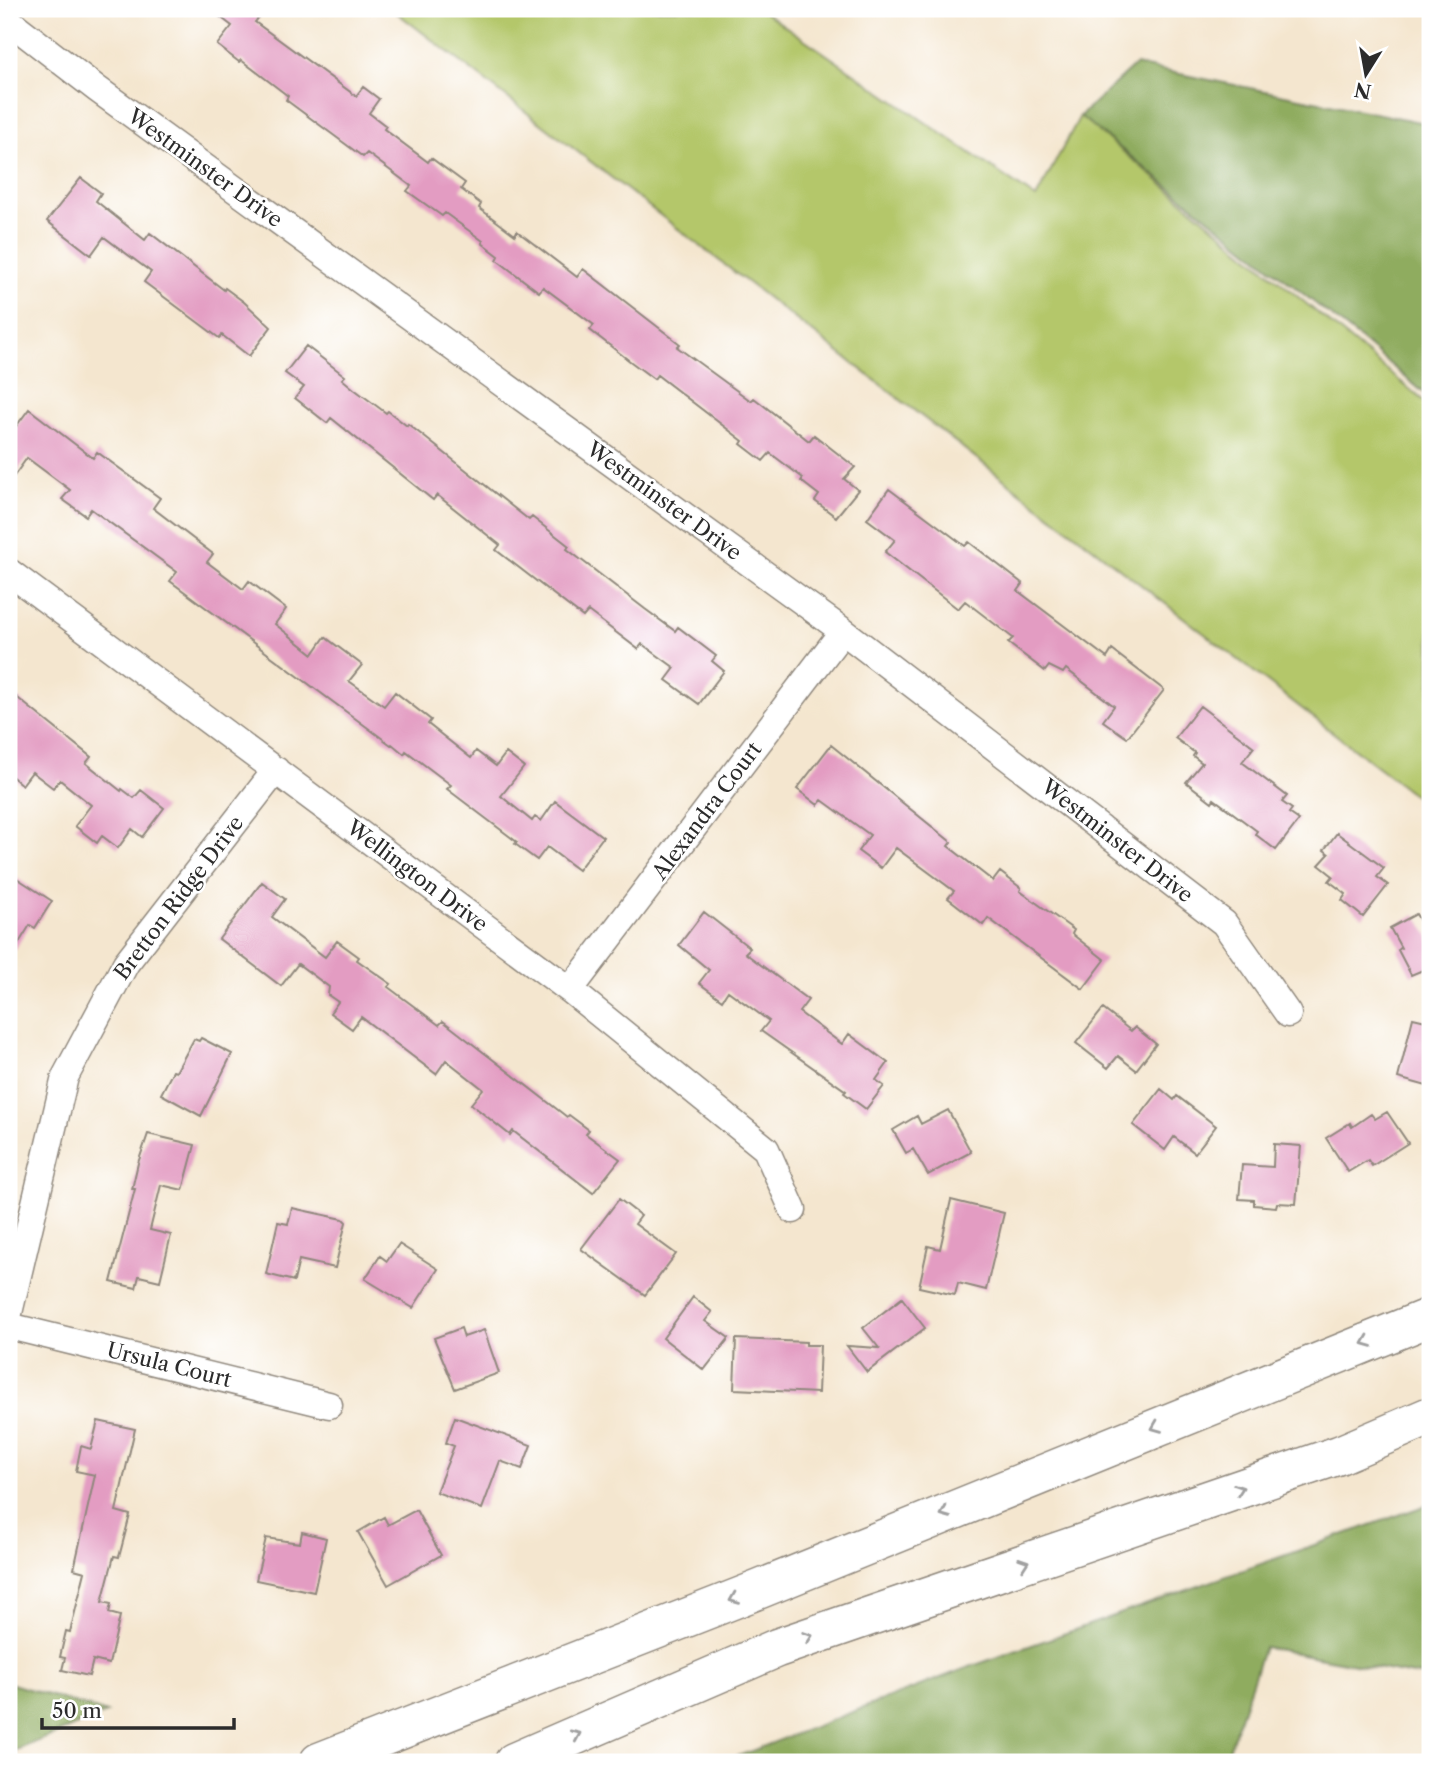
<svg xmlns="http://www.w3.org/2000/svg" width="1439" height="1771" viewBox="0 0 1439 1771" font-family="'Libre Caslon Text',serif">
	<rect width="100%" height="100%" fill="#fff"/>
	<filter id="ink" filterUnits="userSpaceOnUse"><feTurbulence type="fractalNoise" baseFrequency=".0143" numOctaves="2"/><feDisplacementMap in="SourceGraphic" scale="14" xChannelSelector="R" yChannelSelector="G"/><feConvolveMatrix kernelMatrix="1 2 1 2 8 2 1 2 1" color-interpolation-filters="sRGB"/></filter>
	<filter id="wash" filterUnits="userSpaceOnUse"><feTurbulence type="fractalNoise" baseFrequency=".00686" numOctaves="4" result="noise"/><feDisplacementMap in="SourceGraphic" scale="28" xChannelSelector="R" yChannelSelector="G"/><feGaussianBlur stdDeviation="1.57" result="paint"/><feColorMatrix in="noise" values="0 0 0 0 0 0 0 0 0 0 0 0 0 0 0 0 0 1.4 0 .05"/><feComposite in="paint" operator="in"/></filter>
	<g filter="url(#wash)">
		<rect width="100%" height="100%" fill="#f4e6cf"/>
		<path fill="#b4c76b" stroke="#70794b" stroke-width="2" d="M392,9h368l276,189 44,-82 350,290v401z"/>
		<path fill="#8fac5f" stroke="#5d6c45" stroke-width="2" d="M1135,65l295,59v274l-70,-59 -280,-223z
			M1430,1504v174l-166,-31 -38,112 9,3h-512l241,-93z
			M9,1683l98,30 -98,40z"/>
		<g id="blocks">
			<path fill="#e39cc2" d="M210,9h56l-11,13 101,74 7,-9 16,12 -10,14 17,13 -2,3 44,33 3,-4 34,25 -4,6 20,15 -2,4 36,27 2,-4 60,46 6,-8 97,75 -3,3 74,54 3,-3 55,43 5,-6 41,32 -11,12 14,11 -22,27 -21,-16 4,-6 -18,-14 2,-3 -33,-25 -7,8 -22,-17 2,-3 -86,-66 -3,4 -23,-17 -41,-32 4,-5 -51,-38 -4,5 -42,-32 2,-4 -17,-13 1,-2 -38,-28 -3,3 -35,-25 4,-5 -44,-33 -4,4 -77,-57 2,-4 -47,-36 -2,2 -22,-17 15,-19z
				M81,178l20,15 -5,8 49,39 5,-7 74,57 1,-2 19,14 27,25 -22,29 -27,-21 -3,3 -75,-56 7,-10 -47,-35 -13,18 -44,-34z
				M306,346l39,30 -3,3 12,10 32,24 2,-2 19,15 1,-2 121,96 3,-3 37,29 -2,3 78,60 30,22 3,-4 38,29 -4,5 12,10 -25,33 -33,-24 9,-12 -33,-24 -4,5 -50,-38 -5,6 -87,-67 4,-5 -63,-50 -4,5 -102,-82 -4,5 -32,-25 9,-11 -19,-14z
				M29,409l64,49 4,-6 63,46 -7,10 60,46 -6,8 36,27 6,-8 37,28 -11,15 38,30 12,-17 37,28 -13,16 35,25 11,-14 36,28 -3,4 43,34 5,-7 20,15 10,-13 18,14 -23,29 31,25 3,-4 6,4 14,-20 48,36 -25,33 -31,-23 -10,13 -22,-16 2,-2 -70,-53 4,-4 -45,-34 -2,3 -12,-10 -1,1 -221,-164 7,-9 -86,-63 -5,7 -24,-17 8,-9 -43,-32 -18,25v-47z
				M889,489l76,57 4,-4 54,42 -5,7 89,67 5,-8 52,40 -37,48 -24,-17 11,-15 -48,-37 -3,4 -14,-7 -4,5 -37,-28 5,-5 -48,-37 -7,8 -73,-57 10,-12 -28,-21z
				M9,691l82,66 -5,6 35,28 1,-2 12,9 7,-8 23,18 -22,29 -10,-8 -14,19 -16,-12 -5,7 -22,-17 16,-21 -31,-25 -7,8 -21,-16 -10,13 -13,-11z
				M1200,706l54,41 -12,15 45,34 -5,6 10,7 -3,4 10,7 -23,30 -21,-16 2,-3 -43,-32 -2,3 -26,-20 16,-19 -9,-7 2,-3 -20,-15z
				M831,745l120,97 -3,4 45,35 7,-9 21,16 -1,3 54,39 -2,4 33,26 -22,29 -95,-71 -5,7 -35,-27 6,-7 -58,-43 -15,20 -23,-17 12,-16 -48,-35 -4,5 -21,-16z
				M1337,833l47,35 -7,9 11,8 -25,32 -21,-17 4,-6 -17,-13 4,-5 -14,-11 10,-11 -5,-4z
				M9,873l43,28 -17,27 -5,-3 -21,34z
				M262,882l23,17 -13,18 53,40 12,-16 22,16 -2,3 34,24 -3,3 51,38 4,-4 124,96 2,-2 20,15 -3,4 34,25 -27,34 -80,-62 -3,4 -39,-31 12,-15 -37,-29 -10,14 -75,-57 -9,12 -22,-16 8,-11 -10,-7 1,-8 -31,-23 -17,22 -62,-47z
				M704,912l46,36 -5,5 63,47 -9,12 43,32 7,-10 39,29 -12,17 8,6 -18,23 -22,-16 2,-2 -85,-60 8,-10 -41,-30 -6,9 -23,-17 10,-13 -30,-25z
				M1416,914l14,24v29l-19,8 -13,-25 3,-2 -11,-20z
				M1103,1009l28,22 4,-4 21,17 -20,26 -18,-14 -10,12 -32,-25z
				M1413,1018l17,4v65l-32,-9z
				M201,1038l31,16 -31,62 -40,-22 12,-23 3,1 18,-33 5,2z
				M1161,1089l13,11 3,-4 39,30 -21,27 -21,-16 -9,13 -32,-25z
				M948,1110l23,42 -43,23 -15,-26 -7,4 -13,-23 24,-14 4,8z
				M1387,1112l21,31 -36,23 -4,-6 -20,12 -22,-34 24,-15 2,4 19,-13 4,5z
				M148,1134l47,11 -12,45 -22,-5 -11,45 21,5 -11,46 -21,-5 -3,12 -25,-6 24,-93h-3l6,-26z
				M1274,1144l27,2 -5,58 -19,-1 -1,4 -22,-2v-5l-15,-1 3,-34 31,2z
				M619,1199l22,17 -6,8 41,30 -31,41 -64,-46z
				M951,1200l53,13 -18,77 -28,-7 -3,12 -36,-8 9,-41 12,3z
				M292,1208l51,11 3,3 -11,46 -36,-8 -5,21 -28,-7 12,-52 10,2z
				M399,1244l39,25 -25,39 -48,-29 15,-23 7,5z
				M693,1297l19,15 -7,9 24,17 -25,32 -41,-32z
				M902,1298l23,30 -58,44 -20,-26 32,2 -16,-20z
				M461,1328l3,9 20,-7 15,43 -44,16 -21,-51z
				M736,1339l70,3v3h14l-2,48 -84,-4z
				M455,1417l76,28 -9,24 -22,-8 -18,48 -46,-17 18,-46 -8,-3z
				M98,1421l37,8 -19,82 14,4 -11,42 -5,-1 -12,46 9,2 -2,9 11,3 -11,48 -16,-4 -4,16 -27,-6 3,-12 -5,-1 6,-26 4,1 15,-60 -11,-3 21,-94 -19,-4 5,-25 10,3z
				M416,1510l25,45 -53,30 -30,-53 26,-15 4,8z
				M302,1532l24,6 -12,54 -58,-12 10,-42 34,5z"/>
		</g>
	</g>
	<g filter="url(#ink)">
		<use href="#blocks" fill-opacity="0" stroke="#90887d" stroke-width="2"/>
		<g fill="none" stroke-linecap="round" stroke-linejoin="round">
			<g stroke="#90887d" stroke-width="29">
				<path id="street" d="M9,21l88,68 746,542 381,292 64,91
					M9,572l561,418 196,159 27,61
					M570,990l273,-359
					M9,1313l56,-236 61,-114 150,-193
					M9,1326l320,79"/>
			</g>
			<g stroke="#90887d" stroke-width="41">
				<path id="highway" d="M319,1762l441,-173 670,-272
					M514,1762l263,-114 562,-193 91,-39"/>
			</g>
			<use href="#street" stroke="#fff" stroke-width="26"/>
			<use href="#highway" stroke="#fff" stroke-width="38"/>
		</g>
		<defs><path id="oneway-chevron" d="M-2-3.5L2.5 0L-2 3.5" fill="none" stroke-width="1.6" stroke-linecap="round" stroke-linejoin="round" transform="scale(1.75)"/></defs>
		<g stroke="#a0a0a0">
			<use href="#oneway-chevron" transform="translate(1367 1342) rotate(158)"/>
			<use href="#oneway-chevron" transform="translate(1156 1427) rotate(158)"/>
			<use href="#oneway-chevron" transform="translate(1239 1489) rotate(-19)"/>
			<use href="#oneway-chevron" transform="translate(945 1513) rotate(158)"/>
			<use href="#oneway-chevron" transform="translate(1024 1563) rotate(-19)"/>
			<use href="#oneway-chevron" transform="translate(734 1599) rotate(158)"/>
			<use href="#oneway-chevron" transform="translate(808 1637) rotate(-19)"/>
			<use href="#oneway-chevron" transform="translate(576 1735) rotate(-24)"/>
		</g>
	</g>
	<g text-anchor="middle" stroke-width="5" stroke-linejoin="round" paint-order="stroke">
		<g font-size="21" fill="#2b2b2b" stroke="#fff">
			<text transform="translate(205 168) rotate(36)" y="7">Westminster Drive</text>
			<text transform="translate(664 501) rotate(36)" y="7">Westminster Drive</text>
			<text transform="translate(707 811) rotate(-53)" y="7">Alexandra Court</text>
			<text transform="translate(1117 841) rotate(38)" y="7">Westminster Drive</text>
			<text transform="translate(417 876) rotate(37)" y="7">Wellington Drive</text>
			<text transform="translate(179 898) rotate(-53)" y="7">Bretton Ridge Drive</text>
			<text transform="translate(169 1365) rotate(14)" y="7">Ursula Court</text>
		</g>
	</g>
	<rect width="1439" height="1771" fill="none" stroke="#fff" stroke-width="35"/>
	<g transform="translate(1366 74) rotate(191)" stroke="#ffffff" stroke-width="5" paint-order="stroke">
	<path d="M0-5L12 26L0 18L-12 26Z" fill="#2b2b2b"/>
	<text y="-10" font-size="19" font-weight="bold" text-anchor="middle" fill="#2b2b2b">N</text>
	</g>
	<path d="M42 1718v10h192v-10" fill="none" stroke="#2b2b2b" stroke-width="3.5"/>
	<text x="52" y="1718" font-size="21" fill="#2b2b2b" stroke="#ffffff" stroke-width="5" paint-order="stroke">50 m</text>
</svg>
